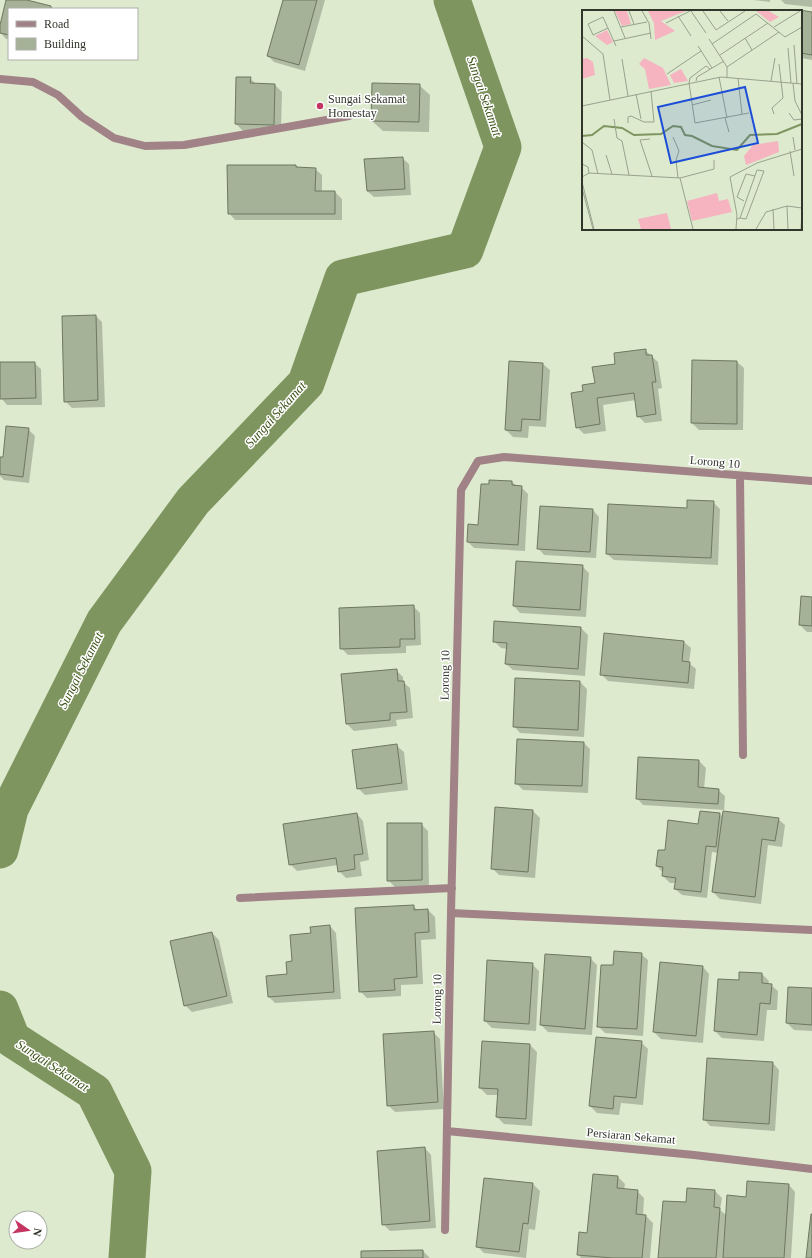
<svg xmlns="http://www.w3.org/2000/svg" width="812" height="1258" viewBox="0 0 812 1258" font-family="'Times New Roman',serif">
	<rect width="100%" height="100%" fill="#ddeace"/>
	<path fill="#0003" d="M7,0h16l28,6 2,3h-44v30h-3l-6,-7z
		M284,0h41l-20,71 -31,-9 -6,-6z
		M753,0h17v2z
		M781,0h31v7l-27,-3z
		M801,11l11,2v47l-11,-2z
		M250,78l6,6 19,1 7,7 -1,40 -38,-1 -7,-7z
		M419,85l11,10 -1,37 -46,-1 -11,-10z
		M402,158l7,6 2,31 -37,2 -7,-6z
		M296,166l3,2 16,1 7,6v17h13l7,7v21h-107l-6,-7z
		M96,316l6,6 3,85 -33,1 -7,-7z
		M645,350l13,12 4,26 -4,1 4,32 -17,2 -7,-7 -2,-16 -33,5 3,26 -22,3 -7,-7 7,-35 12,-8 20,-19z
		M693,361l44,1 7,6 -1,62h-44l-7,-7z
		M34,363l7,6 1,36h-35l-6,-7z
		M543,364l7,6 -4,57 -17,-1 -1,12 -15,-1 -7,-7z
		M28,429l7,7 -6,47 -25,-3 -4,-4v-18h3z
		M512,482l5,4 4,1 7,7 -3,57 -51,-3 -6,-6z
		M713,502l7,7 -2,56 -104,-5 -7,-6z
		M593,510l6,7 -3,41 -52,-3 -6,-7z
		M582,566l7,7 -3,44 -66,-4 -6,-7z
		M812,598v34h-5l-7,-7z
		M413,606l7,7 1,32 -15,1v7l-58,2 -7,-7z
		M581,628l7,7 -3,41 -72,-6 -7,-6 1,-15 -6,-1 -7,-7z
		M605,634l79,8 7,6 -2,15 7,6 -2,20 -86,-8 -7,-7z
		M396,670l7,7v5l7,6 3,30 -17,2 1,6 -43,5 -7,-7z
		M516,679l64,3 7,7 -3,48 -64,-4 -6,-7z
		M583,742l7,7 -2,44 -65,-3 -7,-7z
		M397,746l7,6 4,38 -43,5 -7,-7z
		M699,761l7,7 -2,21 14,1 7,6 -1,16 54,7 7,6 -3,22 -14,-2 -7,59 -41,-5 -7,-7 5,-39 -6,-1 -5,46 -25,-3 -7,-6 1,-6h-6l-7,-7v-3l-6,-7 9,-15 33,-26 21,-11 3,3 1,-7 -81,-5 -6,-7z
		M533,811l7,7 -5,60 -36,-3 -7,-7z
		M357,814l6,7 6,39 -9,2 2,14 -16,2 -7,-7 -1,-6 -41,6 -7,-7z
		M421,824l7,7 1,56h-34l-7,-7z
		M413,906l6,5 9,-1 7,7 1,22 -15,1 2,44 -22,1v11l-34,2 -7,-7z
		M330,926l6,7 5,66 -66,4 -6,-6 19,-22 5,-13 19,-28z
		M212,933l7,7 14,63 -41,9 -7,-7z
		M641,954l7,6 -5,76 -38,-3 -7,-7 16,-60z
		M590,958l7,7 -5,70 -44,-3 -7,-7z
		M488,961l44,3 7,7 -3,60 -44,-3 -7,-7z
		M703,967l6,7 -6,69 -42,-4 -7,-7z
		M762,974l7,7 -1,3 3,1 7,6 -1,19h-10l-3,31 -42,-3 -7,-7 4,-51 21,1z
		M812,989v42l-18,-1 -7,-7z
		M433,1032l7,7 4,70 -49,3 -7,-7z
		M641,1042l7,7 -5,56 -22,-2 -2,12 -22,-2 -7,-7z
		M530,1045l7,7 -5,74 -28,-2 -7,-7 2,-22h-12l-7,-7z
		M773,1063l6,7 -4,61 -65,-5 -6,-7z
		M425,1148l6,7 5,73 -46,3 -7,-7z
		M618,1177l7,7 -1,6 13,1 7,7 -1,18h3l7,7 -3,35h-69l-3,-4z
		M485,1179l48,5 7,7 -5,39 -6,-1 -3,29 -42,-5 -7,-7z
		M789,1185l6,7 -4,66h-131l27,-54 28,-13 7,7 -2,12 7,6 20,-18z
		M423,1251l7,7h-68z"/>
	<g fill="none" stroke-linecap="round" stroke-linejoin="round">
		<path stroke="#7e955f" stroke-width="37" d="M0,850l10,-41 94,-187 89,-121 113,-118 37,-105 122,-28 38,-103 -51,-147
			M0,1009l12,30 82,53 39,79 -6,87"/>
	</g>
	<path fill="#a5b297" stroke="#6d785f" d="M6,0h21l24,6v3h-42v26l-9,-2v-8z
		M283,0h34l-18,65 -32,-9z
		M799,10l13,2v43l-11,-2v-42z
		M236,77h15l-1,6 25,1 -1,41 -39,-1z
		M372,83l48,1 -1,38 -48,-1z
		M403,157l2,32 -38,2 -3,-32z
		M227,165h69v2l20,1 -1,23h20v23h-107z
		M96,315l2,85 -34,2 -2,-86z
		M646,349v6h6l4,27h-4l4,32 -19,3 -3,-24 -37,5 3,26 -24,4 -5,-35 12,-2 -1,-6 13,-2 -3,-16 23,-3 -1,-11z
		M692,360l45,1v63l-46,-1z
		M509,361l34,2 -3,57 -18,-1 -1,12 -16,-1z
		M0,362h35l1,36 -36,1z
		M6,426l23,2 -6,49 -23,-3v-17h3z
		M489,480l23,1v4l10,1 -4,59 -51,-3 1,-18 10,1 3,-41h8z
		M687,500l27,1 -3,57 -105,-4 2,-50 79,4z
		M540,506l53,3 -3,43 -53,-3z
		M516,561l67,4 -3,45 -67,-4z
		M801,596l11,1v29l-13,-1z
		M414,605l1,34h-15v8l-60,2 -1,-41z
		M494,621l87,6 -3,42 -73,-5 2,-21 -14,-1z
		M604,633l80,8 -2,20 8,1 -2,21 -88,-8z
		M397,669l1,12h6l3,31 -17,1v7l-44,4 -5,-50z
		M515,678l65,3 -2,49 -65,-3z
		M517,739l67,3 -2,44 -67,-2z
		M397,744l5,39 -45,6 -5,-39z
		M638,757l61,3 -1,27 21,2 -1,15 -82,-5z
		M495,807l38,3 -5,62 -37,-3z
		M700,811l20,2 -4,34 -10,-1 -5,46 -27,-3 2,-11 -14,-2 1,-9 -7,-1 2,-16h7l3,-30 30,4z
		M723,811l56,7 -4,23 -13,-2 -7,58 -43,-5z
		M357,813l6,41 -9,1 1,14 -17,3 -2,-14 -47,7 -6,-41z
		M387,823h35v57l-35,1z
		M414,905v5l14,-1 1,23 -14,1 2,44 -23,2 1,11 -36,2 -4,-84z
		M330,925l4,67 -66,5 -2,-21 21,-2 -1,-12 6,-1 -2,-26 21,-2 -1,-6z
		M212,932l15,64 -43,10 -14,-65z
		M614,951l28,2 -5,76 -40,-2 4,-62h12z
		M545,954l46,3 -6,72 -45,-4z
		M487,960l46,3 -4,61 -45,-3z
		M660,962l43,4 -7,70 -43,-4z
		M739,972l23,1v10l10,1 -2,20 -10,-1 -3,32 -43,-4 4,-52 21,1z
		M788,987l24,1v37l-26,-2z
		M434,1031l4,71 -51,4 -4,-72z
		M596,1037l46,4 -6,57 -22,-2 -1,13 -24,-3z
		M482,1041l48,3 -4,75 -30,-2 2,-28 -19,-1z
		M707,1058l66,4 -4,62 -66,-4z
		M425,1147l5,74 -48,4 -5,-74z
		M593,1174l25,2 -1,12 21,2 -2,24 10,1 -4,43h-29l-36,-3 2,-23 8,1z
		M484,1178l49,5 -5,41 -5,-1 -4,29 -43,-5z
		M747,1181l42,3 -5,74h-61l4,-63 19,2z
		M687,1188l28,2 -1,17 6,1 -4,50h-58l5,-57 23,1z
		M811,1214h1v44h-6z
		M423,1250v8h-62v-7z"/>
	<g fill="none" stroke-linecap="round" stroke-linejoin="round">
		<path stroke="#a08287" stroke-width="8" d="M0,79l33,3 25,13 24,22 32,21 31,8 39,-1 165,-29
			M740,476l3,279
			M240,898l212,-10
			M451,913l361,17
			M447,1131l247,24 118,14
			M445,1230l6,-317 10,-423 17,-29 26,-4 308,24"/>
	</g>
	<circle fill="#c43662" stroke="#fff" stroke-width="1.5" cx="320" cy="106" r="4"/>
	<g text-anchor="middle" stroke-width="3" stroke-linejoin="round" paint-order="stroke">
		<g font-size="12" fill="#31362b" stroke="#fff" text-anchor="start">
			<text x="328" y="103">Sungai Sekamat<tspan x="328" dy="14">Homestay</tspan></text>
		</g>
		<g font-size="12" fill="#31362b" stroke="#fff">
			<text transform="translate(715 462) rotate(5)" y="4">Lorong 10</text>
			<text transform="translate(445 675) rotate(-89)" y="4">Lorong 10</text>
			<text transform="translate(437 999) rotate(-89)" y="4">Lorong 10</text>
			<text transform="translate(631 1136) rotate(5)" y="4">Persiaran Sekamat</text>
		</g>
		<g font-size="13" font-style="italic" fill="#3c5217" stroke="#fff">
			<text transform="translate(485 96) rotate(71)" y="5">Sungai Sekamat</text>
			<text transform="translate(275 414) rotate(-48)" y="5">Sungai Sekamat</text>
			<text transform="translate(80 670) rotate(-63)" y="5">Sungai Sekamat</text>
			<text transform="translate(53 1065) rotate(33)" y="5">Sungai Sekamat</text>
		</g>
	</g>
	<g transform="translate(582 10)">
		<rect width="220" height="220" fill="#ddeace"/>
		<path d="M33,1h12l4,13 -9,2zM66,1h38l-25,10 14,10 -20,9 -1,-17zM174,1h13l10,6 -9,5zM25,20l6,12 -6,3 -12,-9zM5,48l6,4 2,13 -13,4v-20zM62,48l19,10 8,17 -22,4 -4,-20 -6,-5zM99,59l7,12 -14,2 -4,-8zM196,131l1,11 -33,13 -2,-9 9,-11zM135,183l2,8 9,-2 4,13 -40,9 -5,-20zM85,203l4,16h-30l-3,-10z" fill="#f5b4c0"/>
		<path fill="none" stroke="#7e955f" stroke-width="2" d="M0,126l10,-1 12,-9 18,2 12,7 27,-1 12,-8 8,1 4,8 7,1 20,10 25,4 13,-15 27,-1 25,-10"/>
		<path fill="none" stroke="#98a28d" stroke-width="1" d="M32,1l11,27M47,1l5,13M60,1l7,12 2,16M109,1l15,22M121,1l13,19 29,-19M138,1l8,10M96,6l13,20M21,7l-15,7 5,11 15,-7M21,7l13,29M84,13l24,-12M39,17l26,-5M192,17l26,-16M0,26l21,18 7,46M163,28l7,12M127,29l18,28v10M32,31l37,-8M130,34l44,-30 29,23 17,-10M212,35l3,39M116,36l14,22M206,38l3,35M138,45l48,-32M40,49l6,37M145,57l52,-35M85,64l34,-23M137,67l8,41M156,68l4,36M114,71l1,-4 27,-16M189,71l4,-23M107,73l6,40 54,-10M107,73l1,-5 16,-12 4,3M211,73l2,18 7,14M54,84l5,25M110,95l19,-5M0,96l139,-29 81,7M207,103l5,7 8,-1M192,104l-2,-6 11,-10 -4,-34M143,108l4,14M32,109l3,19 5,3 7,34M46,113v-6l3,-1 13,6h10l-3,-31M91,127l6,14 -3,9 2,18M211,127l2,13M68,129l-10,1 12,36M0,132l10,8 6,24M208,141l4,25M24,145l6,19M0,154l6,3 1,6M0,167l7,-4 91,5 34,-9v-9M98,168l13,51M0,172l12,47M0,178l11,41M162,191l-7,-4 9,-23 9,2M205,196l1,23M191,199l1,20M155,209l3,-1 17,-48 7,1 -18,48 -6,-1M154,219l1,-14 -7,-38 27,-14 45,-14M174,219l10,-17 21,-6 15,2M219,219l1,-19"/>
		<path fill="#1d4ed8" fill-opacity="0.15" stroke="#1d4ed8" stroke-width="2" d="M163,77l13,56 -87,20 -13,-56z"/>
		<rect width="220" height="220" fill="none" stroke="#31362b" stroke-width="2"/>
	</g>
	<rect x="8" y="8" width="130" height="52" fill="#ffffff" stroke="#adafaa"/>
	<rect x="16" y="21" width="20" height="6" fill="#a08287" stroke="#adafaa"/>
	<text x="44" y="28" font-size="12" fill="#31362b">Road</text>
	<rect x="16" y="38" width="20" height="12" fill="#a5b297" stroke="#adafaa"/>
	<text x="44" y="48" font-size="12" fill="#31362b">Building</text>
	<g transform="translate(28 1230) rotate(103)"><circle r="19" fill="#ffffff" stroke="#adafaa"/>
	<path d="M0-3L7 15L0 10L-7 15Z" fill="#c43662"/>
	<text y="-6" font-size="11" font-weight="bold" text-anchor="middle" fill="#31362b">N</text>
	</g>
</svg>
